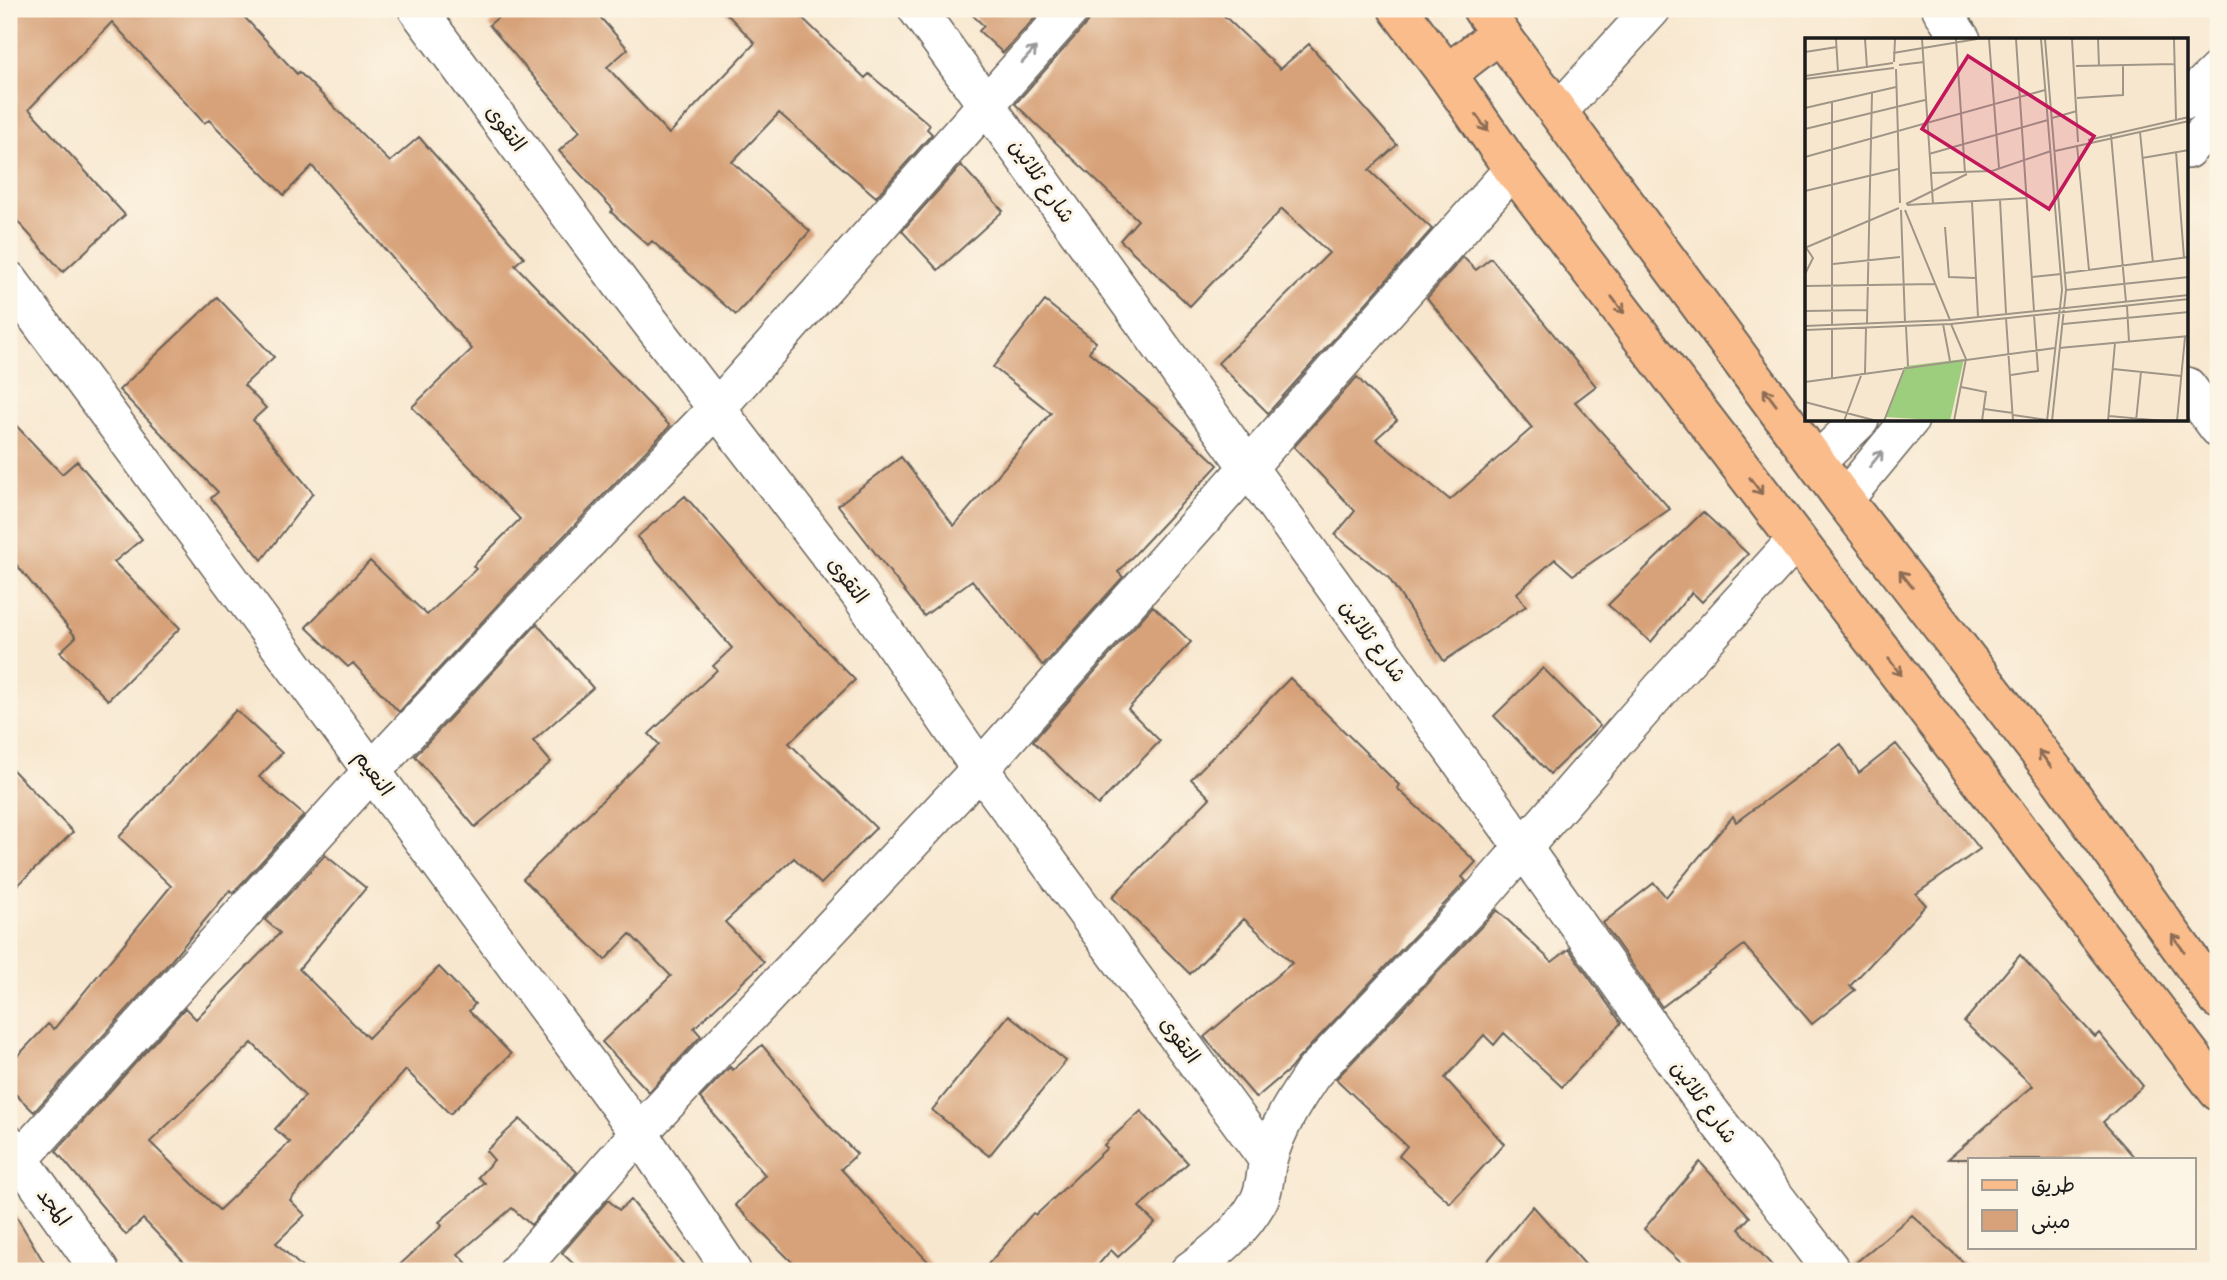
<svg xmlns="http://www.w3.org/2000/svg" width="2227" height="1280" viewBox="0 0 2227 1280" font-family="'Balsamiq Sans','Playpen Sans Arabic',sans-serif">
	<rect width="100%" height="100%" fill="#fcf5e5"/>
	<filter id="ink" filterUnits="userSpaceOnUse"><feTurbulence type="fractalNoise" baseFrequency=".0143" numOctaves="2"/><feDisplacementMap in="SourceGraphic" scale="14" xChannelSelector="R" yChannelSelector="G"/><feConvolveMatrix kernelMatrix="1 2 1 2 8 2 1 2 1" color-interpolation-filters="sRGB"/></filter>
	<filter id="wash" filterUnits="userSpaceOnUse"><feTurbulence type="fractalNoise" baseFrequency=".00686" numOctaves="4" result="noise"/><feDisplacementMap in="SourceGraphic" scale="28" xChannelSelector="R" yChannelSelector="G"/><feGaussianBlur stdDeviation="1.57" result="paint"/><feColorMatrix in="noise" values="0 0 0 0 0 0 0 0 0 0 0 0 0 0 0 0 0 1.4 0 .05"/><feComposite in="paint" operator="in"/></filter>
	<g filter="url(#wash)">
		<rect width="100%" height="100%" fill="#f8e7cf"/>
		<g id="blocks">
			<path fill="#d7a279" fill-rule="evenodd" d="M9,9h228l60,65 2,-2 91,90 29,-25 105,120 -9,8 155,161 -167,173 -104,113 -46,-49 -5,4 -42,-40 64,-66 57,54 49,-46 -3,-3 47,-47 -108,-112 60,-58 -160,-183 -28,29 -75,-75 -5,3 -92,-101 -83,87 96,106 -62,57 -54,-60z
				M508,9h85l35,40 -21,18 62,67 86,-91 -33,-34h71l72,69 4,-4 61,51 -3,4 5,5 -56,63 -97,-84 -47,49 78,69 -74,84 -84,-74 -4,4 -37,-33 2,-3 -54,-58 21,-20 -91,-106z
				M966,9h77l-40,44 -24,-22 5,-5z
				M1091,9h126l63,60 29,-25 88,101 -28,25 63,59 -164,184 -50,-50 111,-110 -47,-44 -92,97 -70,-66 18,-20 -123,-116 72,-81z
				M961,165l42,46 -65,59 -36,-39z
				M1463,257l13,13 15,-12 105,128 -21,16 95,107 -97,66 -18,-16 -38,34 9,13 -82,55 -56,-84 -53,-42 20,-24 -61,-64 63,-70 40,43 -21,19 74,61 82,-72 -105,-130z
				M217,297l57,60 -30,28 22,23 -13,12 60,73 -51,67 -51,-62 7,-6 -99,-102z
				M1045,301l51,41 -7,10 72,60 57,53 -100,107 5,5 -80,89 -71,-86 -48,36 -86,-111 63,-48 53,69 97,-113 -58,-46z
				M9,418l53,56 15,-13 65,78 -28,23 66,66 -72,72 -48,-48 16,-15 -67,-81z
				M685,496l93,107 1,-1 76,78 -66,63 87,85 -55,56 -27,-26 -69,64 39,40 -70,66 7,8 -52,56 -47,-50 69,-66 -41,-42 -25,26 -82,-81 136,-135 -10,-10 68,-64 -4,-4 19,-18 -95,-111z
				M1703,512l45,42 -46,48 -10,-10 -41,50 -43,-37z
				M1153,606l38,36 -63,67 32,32 -62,64 -65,-64z
				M537,624l56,64 -60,53 18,21 -76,65 -60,-71z
				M1543,668l57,58 -50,48 -56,-58z
				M1290,678l109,107 -2,3 79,74 -14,15 4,4 -168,178 -8,10 -34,29 -52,-61 88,-74 -48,-44 -54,55 -78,-77 98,-99 -19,-19z
				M236,710l46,43 -23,24 45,38 -71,78 -3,-3 -60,72 -136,150 -25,-24v-23l39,-41 6,5 117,-143 -52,-49z
				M1841,744l18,29 37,-29 84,105 -64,45 10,11 -76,81 5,4 -43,34 -68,-79 -82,62 -59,-84 51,-40 12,14 67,-81 3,6z
				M9,766l64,66 -64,62z
				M325,855l41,33 -67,81 69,69 71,-71 36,37 -6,7 42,43 -61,60 -44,-44 -116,130 15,15 -29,28 30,28h-113l-50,-52 -17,16 -70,-84 129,-143 11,11 84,-86 -15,-13zM252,1043l53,53 -30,33 15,13 -71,68 -69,-68z
				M1497,910l55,52 17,-13 52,74 -59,64 -58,-54 -10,12 -10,-10 -39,43 59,66 -54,59 -51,-47 8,-10 -71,-67z
				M2020,955l75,82 4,-4 44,53 -40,36 33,37h-188l85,-73 -69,-64z
				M1009,1015l57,46 -77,95 -57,-46z
				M762,1045l66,80 29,29 -16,15 96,102h-136l-66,-66 30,-30 -65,-77 30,-31 3,3z
				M1141,1111l47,52 -49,44 16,16 -37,34 -7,-7 -18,21h-111l51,-58 3,2 71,-67 -3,-3z
				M520,1119l57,53 -46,53 -19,-17 -54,46 16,17h-81l49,-45 -3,-4 46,-39 -7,-6 16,-17 -8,-9z
				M1700,1162l50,55 -11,12 38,42h-87l-46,-42z
				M608,1200l11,10 12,-10 58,71h-108l-19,-18z
				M9,1204l40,67h-40z
				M1533,1206l58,65h-112z
				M1912,1215l61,56h-120l-1,-5z"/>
		</g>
	</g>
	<g filter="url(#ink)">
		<use href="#blocks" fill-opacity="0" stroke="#69635b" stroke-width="2"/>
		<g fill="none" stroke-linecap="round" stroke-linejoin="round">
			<g stroke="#69635b" stroke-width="40">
				<path id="minor" d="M417,9l204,275 239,311 120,174 288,391
					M917,9l607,840 185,261 123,161
					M1941,9l21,31
					M2187,100l31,-30
					M1558,112l94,-103
					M2187,150l31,-31
					M9,280l630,853 93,138
					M2187,386l31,42
					M1818,461l42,-41
					M1844,500l66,-80
					M9,1144l91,127
					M9,1168l11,-9 353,-389 145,-156 200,-207 353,-398
					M518,1271l121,-138 341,-364 533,-600
					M1189,1271c28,-20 52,-39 69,-69 7,-12 7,-29 10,-42 9,-33 27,-60 45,-87l169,-178 179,-206 136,-150"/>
			</g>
			<g stroke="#69635b" stroke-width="42">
				<path id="major" d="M1398,9l49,65 66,95 705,922
					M1482,9l362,491 216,279 158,220
					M1447,74l53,-41"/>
			</g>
			<use href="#minor" stroke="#fff" stroke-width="37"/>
			<use href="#major" stroke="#fabc8b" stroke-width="38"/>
		</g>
		<defs><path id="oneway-shaft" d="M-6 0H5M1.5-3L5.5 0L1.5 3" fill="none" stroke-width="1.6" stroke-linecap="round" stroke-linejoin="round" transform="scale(1.75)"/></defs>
		<g stroke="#999">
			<use href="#oneway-shaft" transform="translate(1029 55) rotate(-48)"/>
			<use href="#oneway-shaft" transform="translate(1876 459) rotate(-51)"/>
		</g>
		<g stroke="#8b6c54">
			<use href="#oneway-shaft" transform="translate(1482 123) rotate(55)"/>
			<use href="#oneway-shaft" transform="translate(1618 305) rotate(53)"/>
			<use href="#oneway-shaft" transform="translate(1770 397) rotate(-127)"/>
			<use href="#oneway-shaft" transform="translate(1756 486) rotate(53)"/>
			<use href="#oneway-shaft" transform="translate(1906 579) rotate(-128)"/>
			<use href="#oneway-shaft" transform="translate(1895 667) rotate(53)"/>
			<use href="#oneway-shaft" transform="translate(2045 759) rotate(-128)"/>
			<use href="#oneway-shaft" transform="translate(2178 943) rotate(-126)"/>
		</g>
	</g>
	<g text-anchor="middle" stroke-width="6" stroke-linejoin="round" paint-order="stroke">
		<g font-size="21" fill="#1c1c1c" stroke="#fcf5e5">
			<text transform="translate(506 128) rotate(53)" y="7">التقوى</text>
			<text transform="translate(1042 181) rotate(55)" y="7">شارع ثلاثين</text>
			<text transform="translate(848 580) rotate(53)" y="7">التقوى</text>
			<text transform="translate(1373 641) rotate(54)" y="7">شارع ثلاثين</text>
			<text transform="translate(374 773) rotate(54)" y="7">النعيم</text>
			<text transform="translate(1180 1040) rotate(54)" y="7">التقوى</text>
			<text transform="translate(1704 1102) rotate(54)" y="7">شارع ثلاثين</text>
			<text transform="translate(54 1207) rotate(54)" y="7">المجد</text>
		</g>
	</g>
	<g transform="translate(1805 38)">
		<rect width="383" height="383" fill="#f8e7cf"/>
		<path d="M159,321l-14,62 -65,-4 21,-51z" fill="#9dce7d"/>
		<path fill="none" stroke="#a09687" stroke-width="2" d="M31,1l2,33M60,1l2,29M117,1l11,165M151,1l9,134M184,1l10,129M211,1l18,272M236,1l21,251 -15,131M240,1l21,251 -14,131M267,1l6,103M293,1l1,27M369,1l2,81M0,14l32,-5M88,15l84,-14M89,24l1,-23M94,27l25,-3M271,28l99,-2M91,31l4,134M0,38l88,-13M0,41l89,-11M272,60l46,-3v-30M0,70l91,-21M247,80l25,-7M0,91l120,-29M335,94l13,131M306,97l15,167M283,102l101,-23M272,107l12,125M250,113l134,-30M371,114l8,106M124,116l119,-34M0,119l240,-67M337,120l47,-8M126,135l61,-2 59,-20M0,153l93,-22M195,162l6,113M167,164l6,115M101,166l61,-30M102,167l120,-7M96,172l4,112M100,172l45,110M140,189l4,50 26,1M0,208l8,12 -8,16M2,209l92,-39M28,226l67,-7M260,235l124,-16M227,239l29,-3M0,248l130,-2M261,252l123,-13M322,268l2,36M0,273l62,-1M201,280l7,103M62,285l5,-230M138,286l7,37M146,286l15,35 -12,62M258,286l126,-12M27,287v-223M0,288l145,-6 239,-25M101,289l2,39M27,291v49M0,292l146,-6 238,-25M254,310l130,-12M308,331l68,7M60,335l1,-45M206,337l27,-4 -4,-56M0,344l250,-34M156,349l25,5 -4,29M0,364l72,19M179,371l29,4M208,377l34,5M304,378l55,5M39,383l18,-48M79,383l21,-54M303,383l7,-78M331,383l5,-49M372,383l8,-84"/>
		<path fill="#c2185b" fill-opacity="0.15" stroke="#c2185b" stroke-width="3.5" d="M163,18l126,80 -45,73 -127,-80z"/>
		<rect width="383" height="383" fill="none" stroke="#1c1c1c" stroke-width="3.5"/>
	</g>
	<rect width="2227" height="1280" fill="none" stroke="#fcf5e5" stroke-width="35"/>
	<rect x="1968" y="1158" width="228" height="91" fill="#fcf5e5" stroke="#a29e95" stroke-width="2"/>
	<rect x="1982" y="1180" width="35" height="10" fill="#fabc8b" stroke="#a29e95" stroke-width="2"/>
	<text x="2031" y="1192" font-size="21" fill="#1c1c1c">طريق</text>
	<rect x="1982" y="1210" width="35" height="21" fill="#d7a279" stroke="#a29e95" stroke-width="2"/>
	<text x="2031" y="1228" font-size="21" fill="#1c1c1c">مبنى</text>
</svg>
